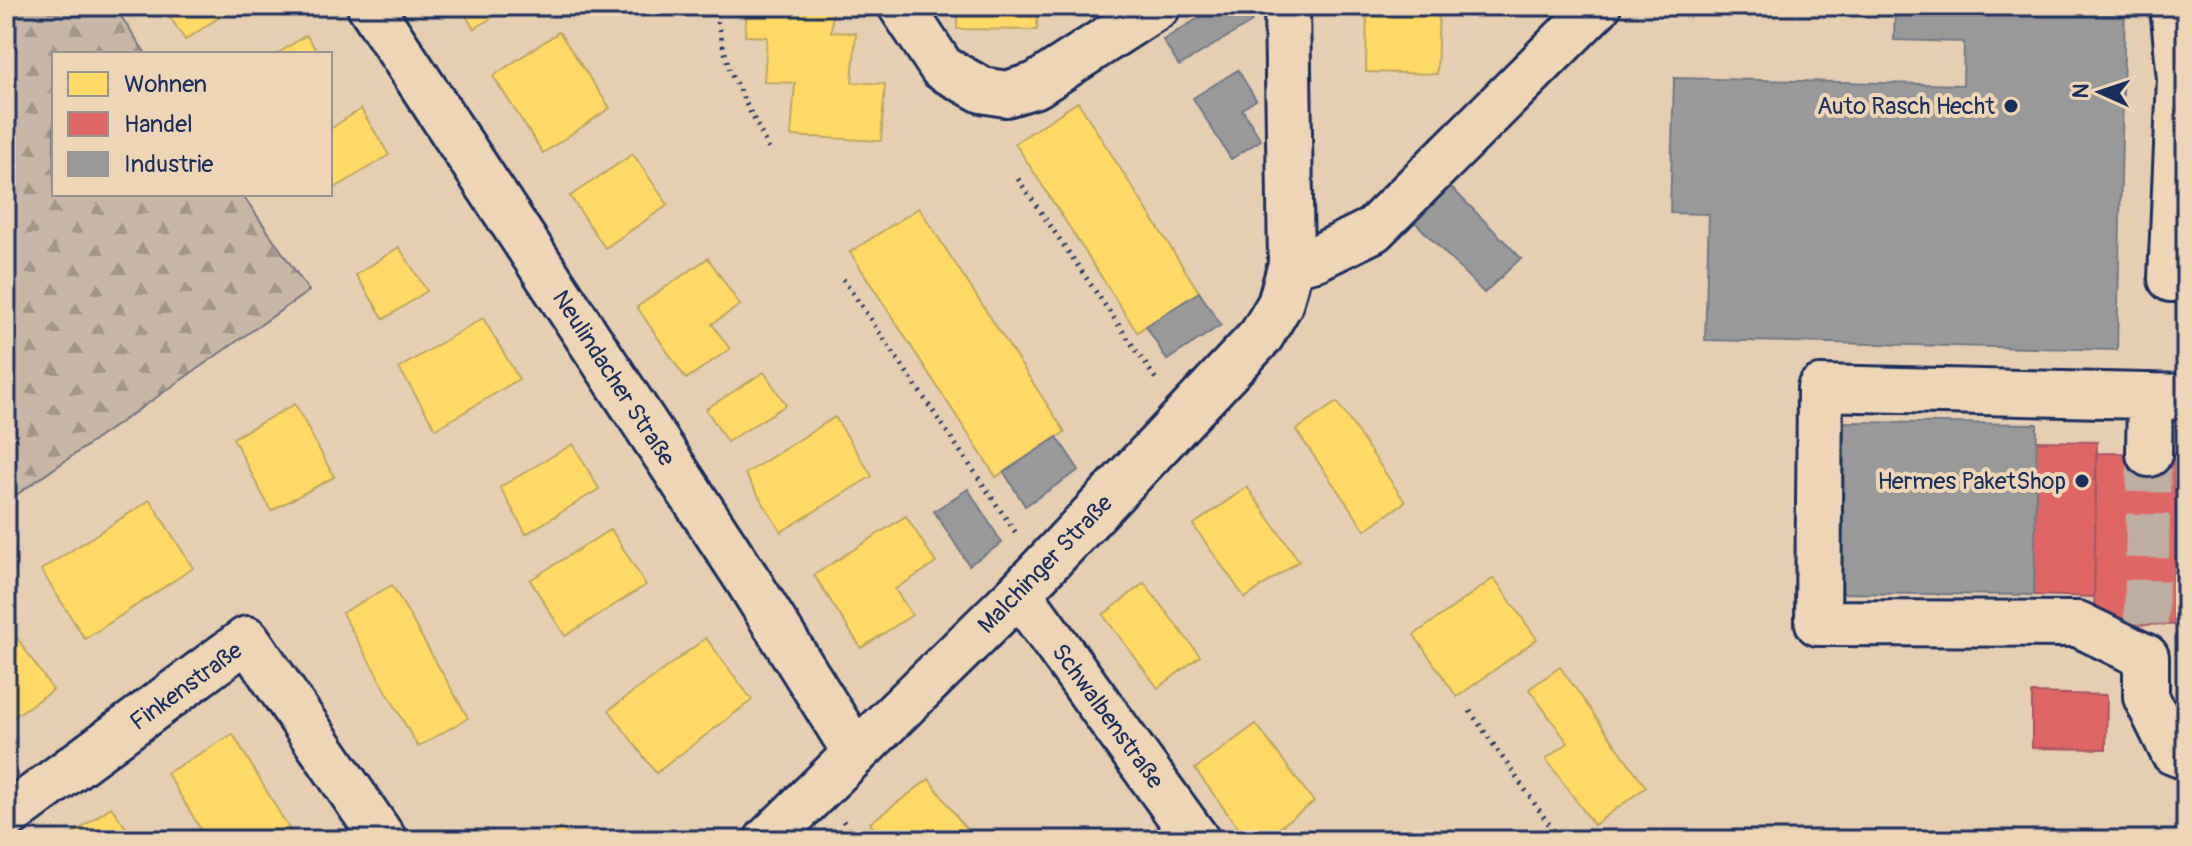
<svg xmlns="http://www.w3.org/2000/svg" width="2192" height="846" viewBox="0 0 2192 846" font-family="Pangolin,sans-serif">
	<defs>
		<pattern id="forest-firs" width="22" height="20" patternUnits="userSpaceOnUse" patternTransform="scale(2)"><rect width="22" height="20" fill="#c8b7a6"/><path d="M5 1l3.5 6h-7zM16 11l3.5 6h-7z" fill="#a2958a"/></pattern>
	</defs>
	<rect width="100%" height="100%" fill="#e6ceb2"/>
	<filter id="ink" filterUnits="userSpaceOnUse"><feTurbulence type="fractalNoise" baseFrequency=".0125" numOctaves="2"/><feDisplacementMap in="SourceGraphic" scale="16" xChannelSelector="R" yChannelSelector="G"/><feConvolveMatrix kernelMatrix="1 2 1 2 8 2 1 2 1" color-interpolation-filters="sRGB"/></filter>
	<g filter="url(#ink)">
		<path fill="url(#forest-firs)" stroke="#727382" stroke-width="2" d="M6,6h108l32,48h-92v140h188l67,97 -303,211z"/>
		<path fill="#ffd966" stroke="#bba664" stroke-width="2" d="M163,6h73l-51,34z
			M460,6h50l-36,23z
			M747,6h86l-2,26 25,1 -4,49 33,2 -4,57 -90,-5 4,-53 -31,-1 3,-45 -22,-1z
			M958,6h80l-1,24 -80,-1z
			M1367,6h72l-2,68 -71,-2z
			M559,32l51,76 -67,45 -50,-77z
			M306,35l13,19h-42z
			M1078,102l121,190 -62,40 -122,-189z
			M361,109l28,46 -59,36v-62z
			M633,154l35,51 -63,43 -35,-52z
			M919,208l146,224 -69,45 -146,-225z
			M399,247l28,44 -43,28 -28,-44z
			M708,258l32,47 -28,19 18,25 -44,30 -49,-72z
			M483,318l36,61 -83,50 -37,-61z
			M764,372l22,33 -59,37 -21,-33z
			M1337,402l68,100 -40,28 -69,-100z
			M295,404l39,73 -63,34 -38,-73z
			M835,417l37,59 -91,56 -36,-58z
			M573,444l26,45 -73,45 -26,-47z
			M1247,487l52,74 -54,37 -52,-73z
			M150,500l43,68 -108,71 -44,-69z
			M906,516l30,47 -41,26 17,26 -51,33 -47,-73z
			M611,529l35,56 -81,51 -35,-56z
			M1494,578l43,61 -80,58 -43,-62z
			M1144,583l56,73 -42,32 -55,-73z
			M392,585l76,133 -50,29 -76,-134z
			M6,622l47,68 -47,32z
			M706,638l46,62 -96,73 -47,-63z
			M1560,667l86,120 -52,38 -48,-66 22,-16 -39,-54z
			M1256,724l58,78 -52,38h-15l-52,-71z
			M233,734l62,105 -2,1h-86l-40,-67z
			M929,779l45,61h-92l-12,-17z
			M111,807l24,33h-71z
			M561,827l11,13h-27z"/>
		<path fill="#e06666" stroke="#a55664" stroke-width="2" d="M2036,441l61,1 -3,155 -60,-2z
			M2096,453l90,1v171l-92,-1z
			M2032,693l75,2 -1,54 -74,-1z"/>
		<path fill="#999" stroke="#737987" stroke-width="2" d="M1218,6h25l9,16 -73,44 -16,-26z
			M1895,6h230l-8,344 -412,-10 4,-126 -39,-1 4,-135 289,7 1,-43 -70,-2z
			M1238,70l18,30 -14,9 19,31 -30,19 -38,-61z
			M1448,184l73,74 -37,35 -72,-74z
			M1199,292l22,33 -54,35 -21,-34z
			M1844,422l193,2 -3,171 -205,-2 1,-73h13z
			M1057,437l22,33 -54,36 -21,-34z
			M968,489l34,54 -33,22 -35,-54z"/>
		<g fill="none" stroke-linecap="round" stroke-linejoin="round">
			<path stroke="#bdaea1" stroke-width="44" stroke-dasharray="44 22" stroke-linecap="butt" d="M2146,624l3,-170"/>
			<g stroke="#1b2f5e" stroke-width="50">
				<path id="minor" d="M370,6l377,573 108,173
					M901,6l41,62 40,22 24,4 30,-9 122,-79
					M2173,6l7,73 -9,200h15
					M1291,264l25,-6 57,-28 225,-224
					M2186,397l-366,-9 -2,235 260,1 68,33v40l27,55 13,5
					M2149,454l1,-58
					M1019,593l178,247
					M6,817l241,-178 137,201
					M767,840l252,-247 242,-257 19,-32 11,-40 -4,-258"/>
			</g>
			<path stroke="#1b2f5e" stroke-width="5" stroke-dasharray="2 6" stroke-linecap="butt" d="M713,6l17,66 39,77
				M1018,179l140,203
				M843,279l175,257
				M1470,711l90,129
				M843,821l13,19"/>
			<use href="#minor" stroke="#eed5b6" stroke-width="44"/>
		</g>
	</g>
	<g fill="#1b2f5e" stroke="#eed5b6" stroke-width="3">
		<circle cx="2011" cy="106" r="8"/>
		<circle cx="2082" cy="481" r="8"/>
	</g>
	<g text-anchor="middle" stroke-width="8" stroke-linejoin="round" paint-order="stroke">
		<g font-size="24" fill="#1b2f5e" stroke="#eed5b6" text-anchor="end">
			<text x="1995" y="114">Auto Rasch Hecht</text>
			<text x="2066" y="489">Hermes PaketShop</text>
		</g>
		<g font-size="24" fill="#1b2f5e" stroke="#eed5b6">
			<text transform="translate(614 378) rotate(57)" y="8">Neulindacher Straße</text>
			<text transform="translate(1045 564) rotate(-46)" y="8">Malchinger Straße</text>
			<text transform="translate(186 686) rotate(-36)" y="8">Finkenstraße</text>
			<text transform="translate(1108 716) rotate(54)" y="8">Schwalbenstraße</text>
		</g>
	</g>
	<rect width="2192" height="846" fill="none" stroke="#eed5b6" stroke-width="32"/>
	<rect x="16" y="16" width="2160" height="814" fill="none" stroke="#1b2f5e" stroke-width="3" filter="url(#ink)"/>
	<rect x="52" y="52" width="280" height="144" fill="#eed5b6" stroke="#9a9393" stroke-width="2"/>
	<rect x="68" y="72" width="40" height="24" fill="#ffd966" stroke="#9a9393" stroke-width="2"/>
	<text x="124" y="92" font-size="24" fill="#1b2f5e">Wohnen</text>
	<rect x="68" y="112" width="40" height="24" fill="#e06666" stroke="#9a9393" stroke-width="2"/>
	<text x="124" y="132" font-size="24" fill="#1b2f5e">Handel</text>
	<rect x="68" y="152" width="40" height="24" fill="#999999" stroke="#9a9393" stroke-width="2"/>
	<text x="124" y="172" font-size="24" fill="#1b2f5e">Industrie</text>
	<g transform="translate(2100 92) rotate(273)" stroke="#eed5b6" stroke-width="6" paint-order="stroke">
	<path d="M0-6L14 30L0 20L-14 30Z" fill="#1b2f5e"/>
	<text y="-12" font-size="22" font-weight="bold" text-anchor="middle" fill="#1b2f5e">N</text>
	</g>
</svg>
